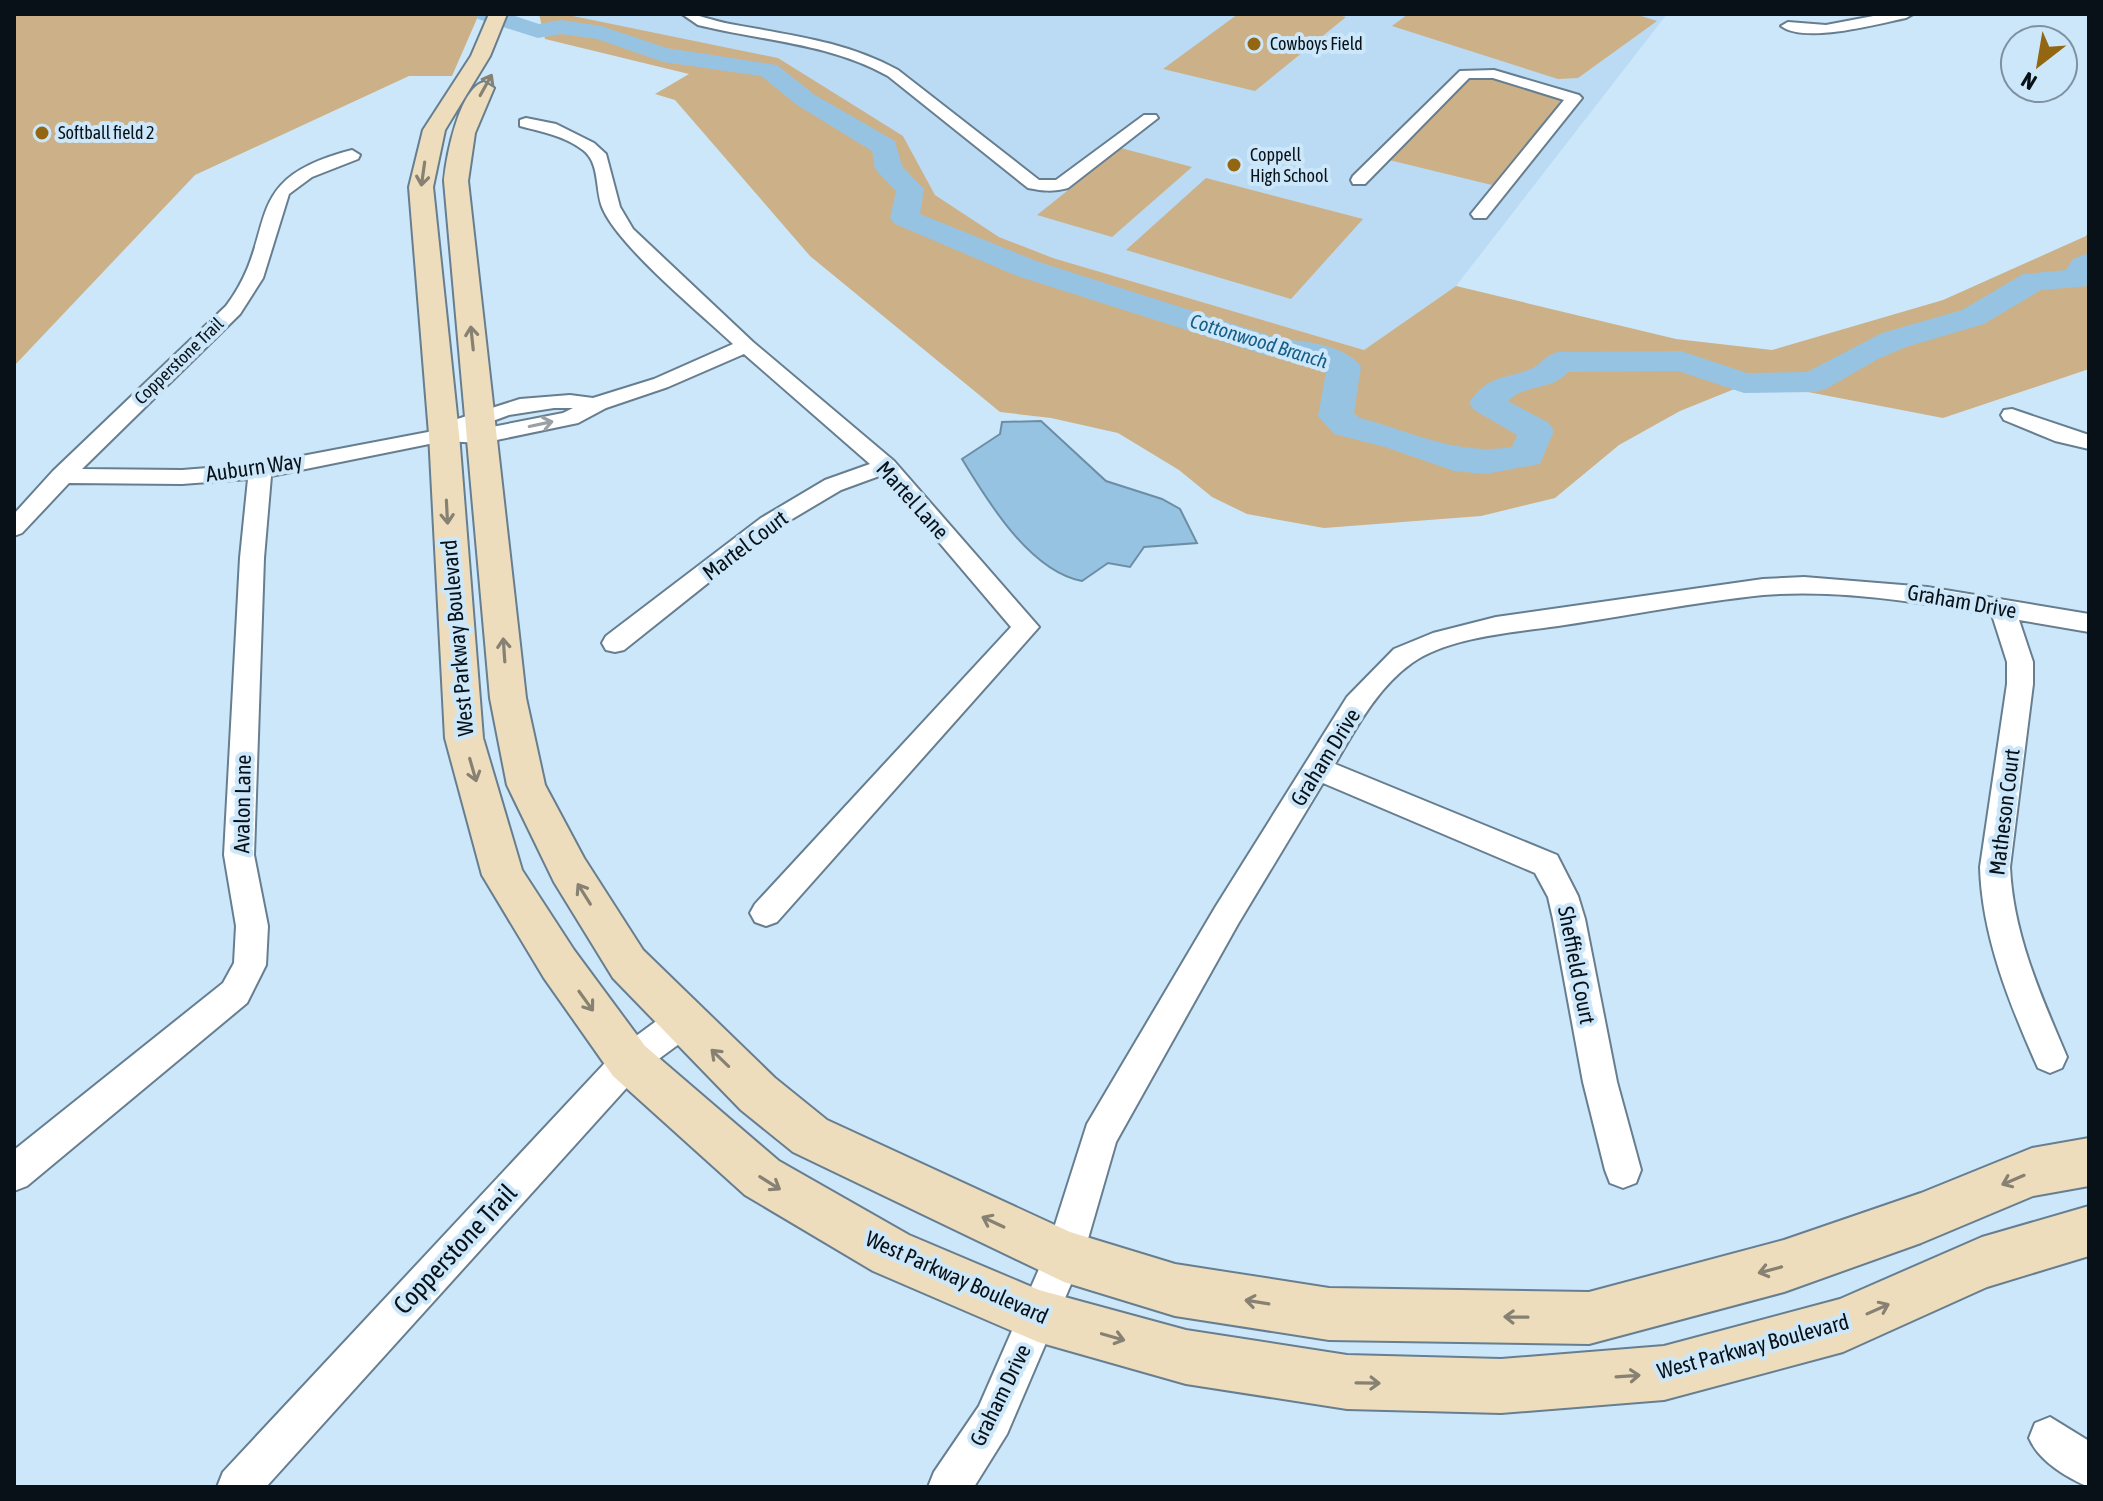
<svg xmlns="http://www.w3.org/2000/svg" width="2103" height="1501" viewBox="0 0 2103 1501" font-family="'Asap Condensed',sans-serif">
	<rect width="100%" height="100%" fill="#cce7fa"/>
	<path fill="#badbf3" d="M563,14h1104l-211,272 -92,64 -311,-92 -54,-21 -64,-42 -32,-59 -310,-114z"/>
	<path fill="#ccb087" d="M14,14h465l-27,62h-43l-214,99 -181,191z
		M539,14h24l215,44 125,78 32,59 64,42 54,21 311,92 92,-64 220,53 96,11 171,-50 143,-64 3,-6v139l-146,49 -135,-26 -71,-4 -57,23 -61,34 -64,53 -74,18 -157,12 -77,-14 -35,-17 -33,-27 -61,-37 -67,-15 -51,-6 -190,-156 -135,-156 -20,-6 34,-20 -144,-35z
		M1238,14h96l12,3 -91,74 -92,-22z
		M1408,14h227l22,7 -79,57 -20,1 -166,-53z
		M1472,74l98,22 -74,90 -107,-26z
		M1121,148l71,19 -80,70 -75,-22z
		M1206,178l157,41 -72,80 -165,-49z"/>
	<path fill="#97c3e2" stroke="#6c8ea5" stroke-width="2" d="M1041,421l65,60 56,18 18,10 17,34 -53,4 -14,20 -22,-4 -26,18c-52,-10 -94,-79 -120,-122l38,-25 2,-12z"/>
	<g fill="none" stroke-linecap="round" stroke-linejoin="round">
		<path fill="#97c3e2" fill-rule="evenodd" d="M475,14h34l30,10 22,-4 40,6 66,22 110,17 38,30 80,46 7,25 22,23 -4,25 119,48 242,77c25,2 65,6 80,28l-7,46 6,5c53,14 97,38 152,29l5,-12 -43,-25 -5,-7c19,-28 33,-23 62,-34 11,-5 12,-13 27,-17l123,-1 66,22 60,-1 75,-39 80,-23 61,-36 43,-4 7,-11 16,-6v33l-48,4 -57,34 -78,23 -28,12 -52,30 -12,3 -70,1 -66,-22 -110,1c-16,19 -44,12 -60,29l41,22 5,8 -14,33 -55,10 -31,-3 -69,-24 -51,-13 -16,-18 8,-44 -23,-11 -38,-6 -248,-79 -122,-52 -5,-6 6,-27 -21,-22 -3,-18 -75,-46 -36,-29 -98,-14 -66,-23 -36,-5 -23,4 -60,-19z"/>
		<g stroke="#667e8f" stroke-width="4">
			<path id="street" d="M682,14c17,0 31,7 48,10 59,11 115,17 168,46l141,110h17l88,-65h12l2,3 -90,70c-15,4 -25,3 -40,0l-140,-112c-60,-33 -125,-35 -190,-51z
				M1884,14h29l-7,4c-29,6 -101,26 -125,8l7,-4 38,3z
				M1494,70l85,25 3,3 -96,120h-12l-3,-4 93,-114 -71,-22h-24l-104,106h-12l-2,-4 2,-4 107,-105z
				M526,118l30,6 38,19 12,11 14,53 13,22 120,113 141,119 145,166 -262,295 -11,4 -11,-4 -5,-9 5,-9 256,-277 -129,-152 -41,15 -64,38 -153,122 -9,2 -9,-2 -4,-7 4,-7 155,-118 64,-38 45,-16 -126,-110 -76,33 -62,21 -28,15 -96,20 -38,-2 -173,35 -7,82 -10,297 14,71 -2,39 -19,38 -220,183 -13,5v-41l209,-167 11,-20 2,-37 -12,-71 16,-297 8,-79 -66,5 -113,-1 -47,50 -8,3v-22l39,-43 173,-165c56,-75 8,-126 126,-156l8,5 -2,4 -46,18 -23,17 -26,84 -23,36 -158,155 100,1 78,-6 189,-36 2,-7 69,-22 50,-4 23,3 61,-19 79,-35c-33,-31 -116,-99 -131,-137 -7,-19 -2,-44 -19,-57 -18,-14 -41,-18 -63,-24v-6zM554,408h19l-10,5 -81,16h-11l38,-14z
				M2012,409l77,26v14l-34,-8 -51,-21 -3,-5 3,-5z
				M1804,577l123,10 162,27v18l-70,-12 14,42v22l-23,183c3,67 31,129 57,190l-5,11 -12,5 -12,-5c-28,-63 -56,-131 -58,-201l27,-183v-22l-15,-47c-74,-13 -153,-26 -229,-20 -69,7 -137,21 -205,31 -43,6 -110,11 -146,37 -35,25 -56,65 -77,101l222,91 21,41 7,23 32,163 24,88 -5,13 -13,5 -13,-5 -5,-13 -22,-88 -30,-163 -5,-22 -13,-24 -212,-90 -85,141 -122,218 -33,114 -76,178 -33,53h-46l6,-15 45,-66 67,-153 41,-129 129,-218 131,-209 47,-48 39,-16 63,-16 267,-38z
				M682,1007l12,4 5,11 -5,11 -53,39 -375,415h-49l6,-15 394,-422 53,-39z
				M2050,1417l39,24v46c-23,-10 -50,-26 -60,-49l6,-15z"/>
		</g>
		<g stroke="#667e8f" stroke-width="4">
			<path id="secondary" d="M489,14h18l-17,42 -45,74 -12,57 26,247 24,304 39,132 52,80 71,96 134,115 130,74 130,55 147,40 161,25 154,4 163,-13 176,-47 142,-62 107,-31v50l-102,31 -144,65 -179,48 -163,13 -154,-4 -161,-25 -148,-42 -165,-71 -128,-76 -132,-119 -69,-98 -62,-103 -37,-137 -16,-304 -20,-247 14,-57 48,-74z
				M484,82l10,6 -19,45 -7,48 58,517 19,87 39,73 59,92 132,128 52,42 243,112 105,32 154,24 260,4 195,-52 137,-47 111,-45 57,-10v48l-56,10 -112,47 -137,49 -195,52 -260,-4 -154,-24 -111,-34 -271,-130 -52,-42 -128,-132 -59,-96 -47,-97 -17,-87 -46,-517c2,-23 15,-93 40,-99z"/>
		</g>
		<use href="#street" fill="#fff" fill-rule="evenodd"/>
		<use href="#secondary" fill="#eeddbc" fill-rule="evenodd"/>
	</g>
	<defs><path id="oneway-shaft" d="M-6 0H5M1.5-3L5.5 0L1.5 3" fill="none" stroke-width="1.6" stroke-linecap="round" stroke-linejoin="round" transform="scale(2)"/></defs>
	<g stroke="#868172">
		<use href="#oneway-shaft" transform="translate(486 85) rotate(-61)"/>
		<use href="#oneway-shaft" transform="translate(423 174) rotate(98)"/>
		<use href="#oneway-shaft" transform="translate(472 338) rotate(-96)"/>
		<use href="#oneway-shaft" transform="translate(447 512) rotate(87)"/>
		<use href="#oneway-shaft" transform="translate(504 650) rotate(-94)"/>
		<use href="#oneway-shaft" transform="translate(473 770) rotate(74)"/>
		<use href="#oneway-shaft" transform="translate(584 894) rotate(-122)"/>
		<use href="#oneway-shaft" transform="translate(586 1001) rotate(54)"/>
		<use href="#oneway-shaft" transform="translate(720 1058) rotate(-136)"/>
		<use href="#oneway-shaft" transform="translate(2013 1180) rotate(157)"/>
		<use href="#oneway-shaft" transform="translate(770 1183) rotate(32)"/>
		<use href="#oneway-shaft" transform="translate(993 1222) rotate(-155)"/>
		<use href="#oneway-shaft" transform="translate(1770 1270) rotate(165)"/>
		<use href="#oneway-shaft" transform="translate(1257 1302) rotate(-171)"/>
		<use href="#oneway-shaft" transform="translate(1878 1309) rotate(-24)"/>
		<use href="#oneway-shaft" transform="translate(1516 1317) rotate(-179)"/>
		<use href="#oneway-shaft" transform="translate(1113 1337) rotate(16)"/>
		<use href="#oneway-shaft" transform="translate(1628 1376) rotate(-4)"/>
		<use href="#oneway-shaft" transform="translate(1368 1383) rotate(1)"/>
	</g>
	<use stroke="#9ca0a2" href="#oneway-shaft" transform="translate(541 424) rotate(-12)"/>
	<g fill="#936712" stroke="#cce7fa" stroke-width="3">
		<circle cx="1254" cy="44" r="8"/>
		<circle cx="42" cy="133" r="8"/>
		<circle cx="1234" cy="165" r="8"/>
	</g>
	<g text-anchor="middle" stroke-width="8" stroke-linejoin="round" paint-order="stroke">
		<g font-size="18" fill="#081117" stroke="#cce7fa" text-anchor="start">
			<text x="1270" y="50">Cowboys Field</text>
			<text x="58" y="139">Softball field 2</text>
			<text x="1250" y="161">Coppell<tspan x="1250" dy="21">High School</tspan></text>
		</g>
		<g font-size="18" fill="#081117" stroke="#cce7fa">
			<text transform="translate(179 361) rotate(-44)" y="6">Copperstone Trail</text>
		</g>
		<g font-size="20" font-style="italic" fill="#165e87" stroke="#cce7fa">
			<text transform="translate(1259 341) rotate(17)" y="7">Cottonwood Branch</text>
		</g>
		<g font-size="22" fill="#081117" stroke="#cce7fa">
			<text transform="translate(254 467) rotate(-8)" y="8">Auburn Way</text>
			<text transform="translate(913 500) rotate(48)" y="8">Martel Lane</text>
			<text transform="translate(745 545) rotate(-37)" y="8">Martel Court</text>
			<text transform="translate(1962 601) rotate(10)" y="8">Graham Drive</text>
			<text transform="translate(457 638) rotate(-95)" y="8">West Parkway Boulevard</text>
			<text transform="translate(1325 757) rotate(-58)" y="8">Graham Drive</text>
			<text transform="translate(242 804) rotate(-89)" y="8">Avalon Lane</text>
			<text transform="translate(2004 812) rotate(-83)" y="8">Matheson Court</text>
			<text transform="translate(1577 965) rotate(79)" y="8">Sheffield Court</text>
			<text transform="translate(957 1277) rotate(24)" y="8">West Parkway Boulevard</text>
			<text transform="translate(1753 1346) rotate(-15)" y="8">West Parkway Boulevard</text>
			<text transform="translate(1000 1395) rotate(-64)" y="8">Graham Drive</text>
		</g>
		<g font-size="26" fill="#081117" stroke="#cce7fa">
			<text transform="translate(455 1249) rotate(-47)" y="9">Copperstone Trail</text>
		</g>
	</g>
	<rect width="2103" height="1501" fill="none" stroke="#081117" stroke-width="32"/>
	<g transform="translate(2039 64) rotate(211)"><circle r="38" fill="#cce7fa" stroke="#7e919f" stroke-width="2"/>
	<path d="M0-6L14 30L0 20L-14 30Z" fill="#936712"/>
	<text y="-12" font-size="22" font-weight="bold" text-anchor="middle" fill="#081117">N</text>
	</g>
</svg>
